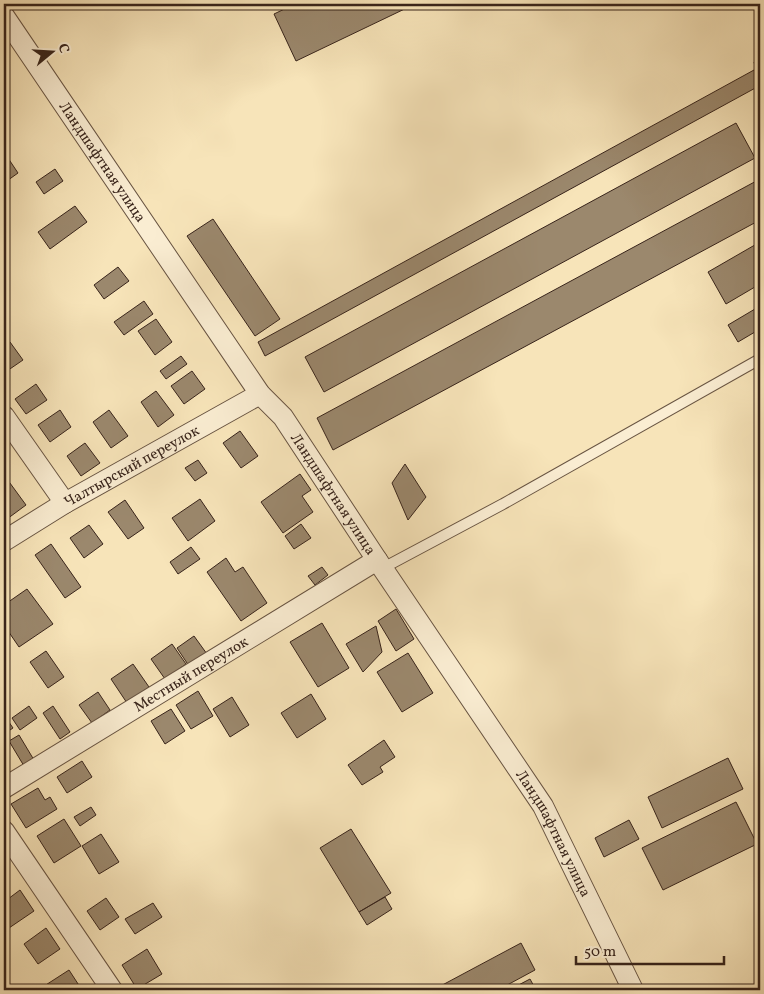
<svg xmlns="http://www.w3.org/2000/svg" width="764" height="994" viewBox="0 0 764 994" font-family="Vollkorn,serif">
	<rect width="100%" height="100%" fill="#f7e4b9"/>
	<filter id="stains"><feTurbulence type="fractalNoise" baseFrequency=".004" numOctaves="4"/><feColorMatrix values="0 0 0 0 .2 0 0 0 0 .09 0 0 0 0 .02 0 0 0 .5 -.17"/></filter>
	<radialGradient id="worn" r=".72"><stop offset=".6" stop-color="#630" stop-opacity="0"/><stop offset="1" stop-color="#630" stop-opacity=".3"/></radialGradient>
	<path fill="#9b886d" stroke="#38241b" d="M295,4h120l-119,57 -22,-47z
		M760,60v25l-6,-23z
		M754,70l5,16 -494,270 -7,-14z
		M736,123l19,35 -431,234 -19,-35z
		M6,155l12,18 -14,10v-26z
		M55,169l8,12 -19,13 -8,-12z
		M760,179v41l-427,230 -16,-32z
		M75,206l12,16 -37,27 -12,-17z
		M213,219l67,100 -25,17 -68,-100z
		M760,242v42l-34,20 -18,-32z
		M118,267l11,14 -25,18 -10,-14z
		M144,301l9,13 -29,21 -10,-13z
		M760,306v23l-22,13 -10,-17z
		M156,319l16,23 -17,13 -17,-24z
		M10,342l13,18 -19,13v-27z
		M181,356l6,8 -21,15 -6,-8z
		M192,371l13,18 -21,15 -13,-18z
		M36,384l11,16 -21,14 -11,-15z
		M156,391l18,24 -16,12 -17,-25z
		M60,410l11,17 -21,15 -12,-17z
		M109,410l19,26 -17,12 -18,-26z
		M240,431l18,25 -17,12 -18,-25z
		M85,443l15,20 -19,13 -14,-20z
		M198,460l9,13 -12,8 -10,-13z
		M405,464l21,33 -18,23 -16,-37z
		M300,474l11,16 -9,6 11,16 -30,21 -22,-31z
		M7,479l19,26 -19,14 -3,-5v-32z
		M200,499l15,22 -27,20 -16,-23z
		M125,500l19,28 -16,11 -20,-27z
		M301,524l10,14 -17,11 -9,-13z
		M89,525l14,19 -19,14 -14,-20z
		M51,544l30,43 -16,11 -30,-43z
		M191,547l9,12 -22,15 -8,-12z
		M226,558l9,14 8,-5 24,36 -26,18 -34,-49z
		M322,567l6,8 -13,10 -7,-9z
		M27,589l26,35 -34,23 -15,-22v-20z
		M396,609l18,30 -18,12 -18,-30z
		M322,623l27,45 -31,19 -28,-45z
		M376,626l6,26 -19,20 -17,-28z
		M194,636l13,18 -18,12 -12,-18z
		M172,644l14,20 -21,15 -14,-20z
		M46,651l18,26 -16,11 -18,-26z
		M408,653l25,40 -31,19 -25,-40z
		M133,664l16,23 -22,16 -16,-24z
		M198,691l15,25 -22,13 -15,-24z
		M98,692l12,18 -18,13 -13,-18z
		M311,694l15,25 -29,19 -16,-25z
		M232,697l17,28 -19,12 -17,-28z
		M29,706l8,12 -17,12 -8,-12z
		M53,706l17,26 -10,7 -17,-26z
		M171,709l14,22 -20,13 -14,-23z
		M4,715l9,13 -9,6z
		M19,735l15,25 -10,6 -15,-25z
		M384,740l11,17 -15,10 3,5 -21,13 -14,-20z
		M728,758l15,31 -81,39 -14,-31z
		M82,761l10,16 -25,16 -10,-16z
		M38,788l7,12 5,-3 7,12 -31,19 -15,-24z
		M736,802l21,42 -94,46 -21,-42z
		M91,807l5,8 -16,11 -6,-9z
		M64,819l17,27 -27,17 -17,-27z
		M629,820l10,19 -35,18 -9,-19z
		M351,829l40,64 -32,19 -39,-64z
		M101,834l18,28 -20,12 -17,-28z
		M20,890l14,21 -25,17 -5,-7v-19z
		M385,897l7,12 -25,16 -8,-13z
		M106,898l13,19 -19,13 -13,-19z
		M153,903l9,14 -27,17 -10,-15z
		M46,928l14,21 -22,15 -14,-20z
		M521,943l14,27 -37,20h-65z
		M147,949l15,25 -25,15 -15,-24z
		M69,970l13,20h-44z
		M530,979l6,11h-27z"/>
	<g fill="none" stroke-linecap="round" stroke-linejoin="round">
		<g stroke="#685442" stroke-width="12">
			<path id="lane" d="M525,4h1
				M383,568l120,-64 257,-145"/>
		</g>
		<g stroke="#685442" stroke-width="22">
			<g id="street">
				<path id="s1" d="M4,16l256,378 23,23 94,143 166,246 90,184"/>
				<path d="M4,416l61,87"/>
				<path id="s2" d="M4,541l61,-38 195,-109"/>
				<path id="s3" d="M4,788l373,-228"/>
				<path d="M4,831l108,159"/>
			</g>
		</g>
		<use href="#lane" stroke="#faedd2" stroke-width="10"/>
		<use href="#street" stroke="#faedd2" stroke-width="20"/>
	</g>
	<g text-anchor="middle" stroke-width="5" stroke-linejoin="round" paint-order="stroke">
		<g font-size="15" fill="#38241b" stroke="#faedd2">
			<text dy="5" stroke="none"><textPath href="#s1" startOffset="176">Ландшафтная улица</textPath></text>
			<text dy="5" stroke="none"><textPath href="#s2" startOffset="148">Чалтырский переулок</textPath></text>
			<text dy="5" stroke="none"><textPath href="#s1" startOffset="581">Ландшафтная улица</textPath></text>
			<text dy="5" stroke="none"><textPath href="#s3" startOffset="219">Местный переулок</textPath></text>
			<text dy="5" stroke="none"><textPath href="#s1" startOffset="986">Ландшафтная улица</textPath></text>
		</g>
	</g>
	<rect width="764" height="994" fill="none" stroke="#f7e4b9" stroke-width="20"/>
	<rect x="5" y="5" width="754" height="984" fill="none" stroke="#38241b" stroke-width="2.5"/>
	<rect x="10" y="10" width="744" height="974" fill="none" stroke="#38241b"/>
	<g transform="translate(52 52) rotate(72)" stroke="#faedd2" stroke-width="4" paint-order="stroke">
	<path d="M0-4L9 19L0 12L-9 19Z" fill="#38241b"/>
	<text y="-8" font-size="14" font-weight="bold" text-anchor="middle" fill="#38241b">С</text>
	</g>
	<path d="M576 956v8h148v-8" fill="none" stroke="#38241b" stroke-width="2.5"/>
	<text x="584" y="956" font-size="15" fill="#38241b" stroke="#faedd2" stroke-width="4" paint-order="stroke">50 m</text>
	<rect width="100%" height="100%" filter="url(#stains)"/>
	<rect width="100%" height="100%" fill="url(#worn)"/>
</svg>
